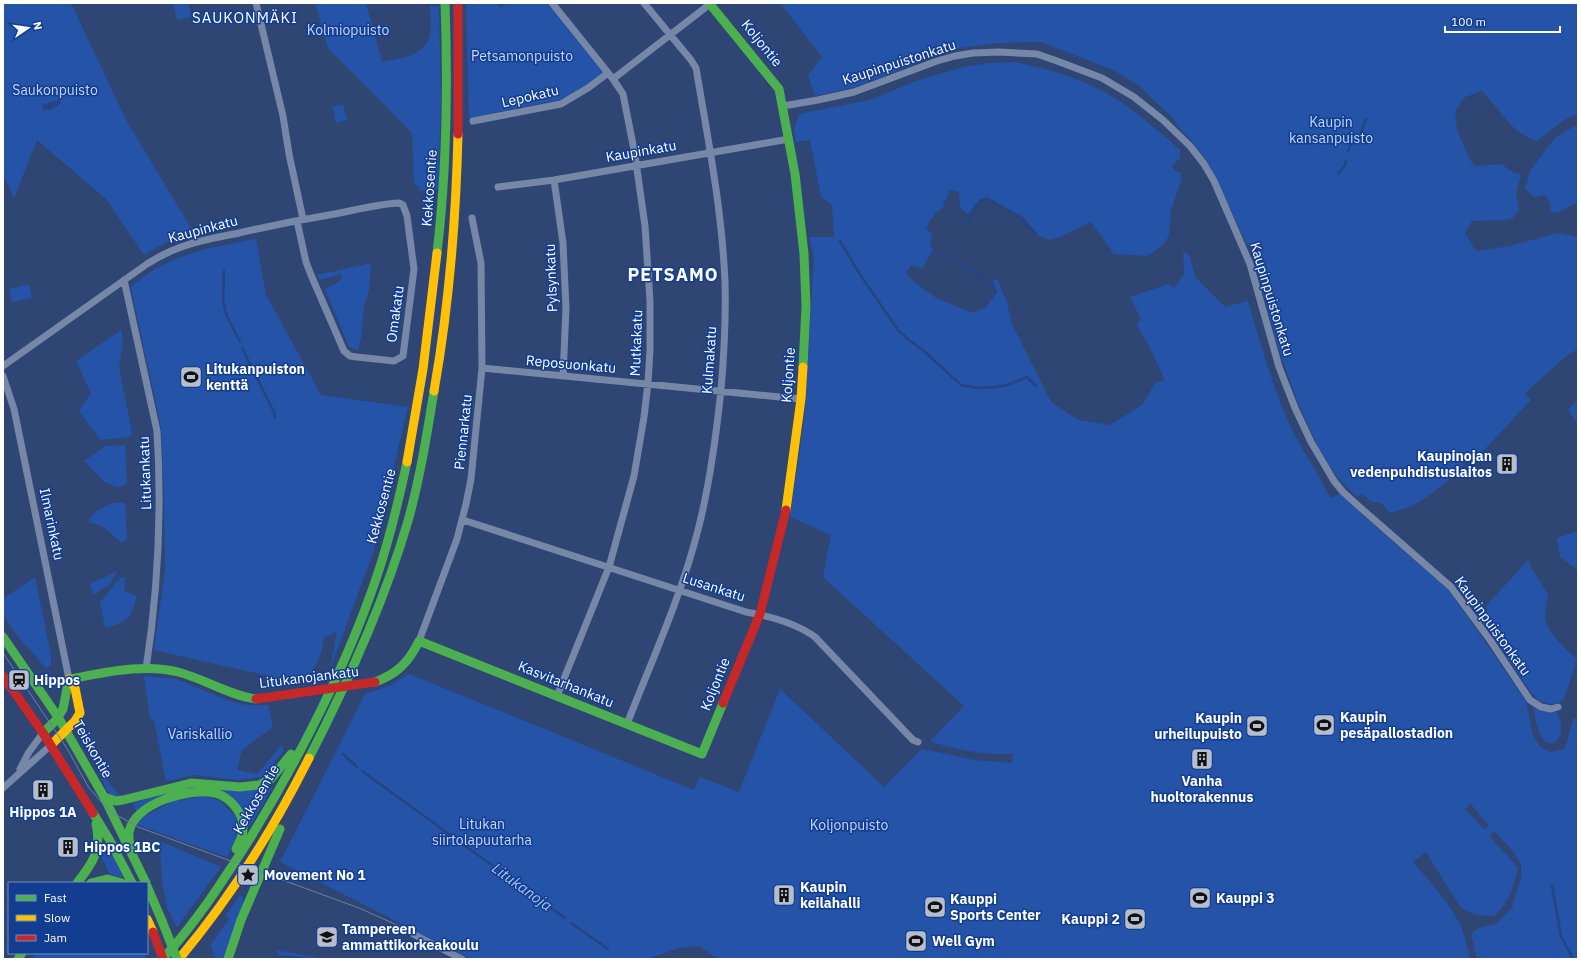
<svg xmlns="http://www.w3.org/2000/svg" width="1581" height="962" viewBox="0 0 1581 962" font-family="'IBM Plex Sans',sans-serif">
	<rect width="100%" height="100%" fill="#2f4674"/>
	<path fill="#2553a8" fill-rule="evenodd" d="M3,3h68l55,117 68,113 -27,9 -23,13 -38,-56 -69,-59 -23,58 -11,-25z
		M173,3h16l2,14 -14,3z
		M315,3h51l16,59c18,-4 44,-5 48,-28 2,-9 0,-19 0,-28h9l2,92 -3,91 -18,2 -2,-5 -4,-1 -2,-52 -84,-85z
		M466,3h30l5,5 6,-5h40l57,70 -29,20 -16,7 -90,18z
		M780,3h798v111l-14,6 -27,21c-26,-8 -37,-32 -55,-50l-17,6 -10,14 2,19 13,30 5,6 26,-2 13,9 7,1 -5,20 3,16 -6,8 -9,2 -32,1 -7,12 9,15 3,3 33,-5 47,-13 21,4v112l-13,8 -40,36 6,7 -46,49 -12,9 -6,-1 -4,4 -1,8c-15,11 -28,25 -45,34 -8,5 -18,7 -27,10l-9,-10 -9,-1 -10,-8 -5,3 -20,-20 -20,-32 -18,-40 -19,-52 -25,-89 6,-6 -2,-12 -12,-1 -36,-77 -19,-27 -16,-16 -1,-5 -37,-35 -25,-15 -72,-28 -44,1 -44,6 -98,38 -40,9 -7,-21 14,-18z
		M1013,62c39,7 79,20 112,43 20,14 37,29 55,45v9l-8,6 2,5 7,3v8l-10,29 -2,26 -7,10 -15,10 -33,-2 -23,-32 -31,15 -10,3 -11,-4 -16,-19 -36,-20 -9,4 -10,13 -8,-6 -1,-16 -9,-2 -4,10 -3,2 2,5c-10,3 -15,13 -19,22l6,5 -2,10 3,5 -10,19 -12,-3 -5,8 7,8 23,17 36,15 13,-5 12,-15 -4,-15 5,3 9,22 5,21 39,78 27,18 32,5 32,-20 14,-23 9,-1 -12,-27 -16,-29 4,-6 -11,-22 39,-13 5,4 10,-14 -1,-23 7,5 5,21 30,30 23,-6c12,42 24,84 42,125 12,25 29,47 40,72l10,-4 20,19 89,77 77,111 7,35 7,11 10,5 15,-3 8,-30 5,-1v241h-101l-6,-25 8,-6 17,-4 16,-16 9,-30v-14l-9,-14 -19,-20 -3,7c9,11 20,20 28,31 -5,19 -8,34 -24,48 -13,-1 -25,0 -35,-11l-33,-53 -13,10c17,20 36,40 48,64 4,10 6,22 9,33h-752l-19,-13 -20,2 -32,11h-176l-191,-97 85,-168 24,-8 20,-12 285,116 6,-13 39,15 41,-103 104,98 38,-38 52,11 38,3 1,-10c-17,5 -65,-5 -83,-12l34,-35 -141,-129 8,-42 -41,-18 15,-103 9,-157 -5,-20h25l-2,-32 -11,-8 -11,-57 -14,2 -2,-12 5,-15 5,-2 66,-13 49,-20 45,-13 25,-4zM1470,803l19,23 -5,3 -19,-20z
		M343,104l4,16 -11,3 -3,-16z
		M1578,124v78l-19,10 -8,1 -1,-10 -5,-8 -11,2 -9,-9 6,-18 18,-25 7,-8z
		M256,239l10,56 55,100 87,12 -35,146 -43,116 7,-38 -13,7c-1,15 -7,25 -15,38l-32,2 -123,-28 11,-79 -1,-81 -3,-63 -30,-139c3,-5 9,-8 14,-12 33,-24 71,-29 111,-37z
		M371,263l-2,27 -5,16 -3,33 -3,11 -9,-3 -24,-58 12,-6 6,-6 -3,-3 -20,6 -3,-5z
		M29,284l3,14 -20,4 -3,-13z
		M121,330l2,13 -4,24 13,65 -2,5 -30,3 -21,-29 12,-18 -15,-32z
		M1578,399v25l-10,-14z
		M125,445l2,39 -10,3 -12,-5 -21,-21 22,-15z
		M112,503h13l2,37 -6,2 -19,-16 -14,-4 8,-11z
		M1578,531v39l-18,-13 -3,-19z
		M1528,560l4,9 16,25c-1,8 -5,19 -2,28 4,12 21,29 31,37l-13,40 -4,3 -9,2 -12,-3 -9,-10 -41,-61 -3,-12 1,-13z
		M117,571l-7,13 -17,11 -3,-11z
		M35,577l16,78v11l-6,2 -9,-12 -15,-15 -18,-26v-16z
		M121,577l4,1 -1,13 13,5c-7,23 -8,26 -32,32l-5,-26z
		M144,676l32,3 53,22 18,4h21l5,22 -31,23 -5,20 20,4 25,-29 2,6 -22,26 -24,3 -43,-5 -29,6 -12,-61 -4,-2z
		M1534,708l9,4h14c2,6 5,12 4,18 0,11 -11,19 -18,9 -6,-9 -8,-21 -9,-31z
		M92,755l2,1 9,19 17,22 -9,-2 -4,-4z
		M200,786l40,4h18l14,-2 -21,37 -4,-1c-10,-53 -81,-36 -110,-11l-4,-10 41,-12z
		M204,796l15,4 17,17 1,6 -2,18 -8,16 -92,-33 6,-6 32,-17z
		M159,841l62,26 -44,60 -10,-19 -5,-28 -2,-33 -2,-5z
		M106,843l18,35 -14,-3 -9,-19z
		M240,895l3,2v10l-20,52h-8l-4,-14 18,-26 -3,-4z
		M276,950l43,8v1l-36,-4 -4,1z
		M36,953h109l1,6h-114z"/>
	<path fill="#254482" d="M60,99l1,4 -11,7h-7l-1,-5z"/>
	<g fill="none" stroke-linecap="round" stroke-linejoin="round">
		<path stroke="#254482" stroke-width="2.5" d="M1348,151l3,-7 10,-11 5,-14
			M1338,174l7,-9 1,-4
			M944,207l20,16 4,-1 13,-22c18,1 42,20 54,33
			M840,241l19,32 39,57 11,10 15,11 37,34 16,3 17,-1 13,-2 20,-8 9,9
			M935,250c20,11 47,21 61,41
			M224,271l-1,28 3,15 14,28
			M242,348l32,64 1,5
			M343,754l14,13
			M362,771l203,147
			M1552,886l9,50 12,23
			M571,923l37,26"/>
		<path stroke="#7687a7" stroke-width="7" d="M256,3l27,113 6,38 14,65
			M552,3l61,76 10,15 12,61 10,71 5,75v49l-2,33 -4,34 -10,59 -25,91 -52,129
			M613,79l97,-75
			M783,106l35,-6 36,-8 83,-31 18,-5 18,-3 26,-1 38,2 20,7 45,17 32,19 29,23 27,26 14,18 10,17 36,83 29,103 16,41 16,34 23,39 9,11 20,18 88,77 39,53 40,60 11,7 10,2 7,-2
			M473,121l88,-17 27,-16 20,-15
			M554,180l9,63 3,65 -3,68
			M498,187l56,-7 235,-41
			M124,280l33,151c5,79 1,159 -11,238
			M3,366l144,-102c31,-20 57,-24 92,-31 30,-7 60,-13 90,-18 23,-4 47,-11 70,-12l4,2 4,11 7,53 -11,87 -9,5 -37,-4 -7,-1 -6,-5 -33,-76 -5,-13 -9,-41
			M482,368l319,31
			M3,376l11,33 55,270
			M463,520l283,92c23,4 50,11 69,25l98,103 5,2
			M419,641l38,-102 9,-35 5,-25 11,-111 -1,-105 -9,-45
			M627,724c25,-64 54,-127 71,-194 12,-46 18,-93 23,-140 3,-35 5,-72 4,-108 -3,-72 -17,-143 -29,-214l-5,-8 -47,-57
			M20,769l9,-17 14,-19
			M3,788l48,-43
			M413,934l49,25"/>
		<path stroke="#4caf50" stroke-width="9" d="M709,3l70,86 16,85 9,80 2,52 -3,61
			M437,253c10,-84 11,-166 8,-250
			M3,637l55,80 46,80
			M69,679c35,-6 74,-16 109,-7 27,7 50,23 78,27
			M375,682c22,-8 34,-20 44,-41l283,113 21,-51
			M43,733l13,-13 7,-11 6,-30
			M309,758c39,-76 75,-155 99,-237 12,-43 19,-87 26,-130
			M104,797l12,4 7,-1 68,-17 49,4 19,-2 12,-6 20,-25
			M104,797l42,86
			M93,813l16,26 23,44
			M133,856c-2,-7 -5,-16 -4,-24 5,-29 61,-45 86,-39 15,4 29,20 28,36 0,7 -4,14 -7,20
			M77,883c16,-20 25,-33 19,-59
			M91,883l16,-4 15,4
			M147,886l15,35
			M166,955c32,-35 58,-76 83,-115 50,-81 99,-177 129,-267 12,-36 21,-74 29,-111
			M18,959l4,-6
			M228,959l13,-39 39,-91"/>
		<path stroke="#ffc107" stroke-width="9" d="M434,391c15,-85 22,-171 24,-257
			M407,462l16,-93 14,-116
			M786,510l15,-111 2,-32
			M51,745l24,-24 5,-8 -5,-25 -6,-9
			M147,919l6,13
			M179,959c52,-62 94,-129 130,-201"/>
		<path stroke="#c62828" stroke-width="9" d="M458,134v-131
			M3,676l40,57 50,80
			M723,703l37,-89 26,-104"/>
		<path stroke="#6e7e9f" stroke-width="1" d="M3,653l65,97 21,38 15,17 11,9 23,13 221,81 49,22 58,29"/>
		<path stroke="#4caf50" stroke-width="9" d="M162,921l15,38"/>
		<path stroke="#c62828" stroke-width="9" d="M256,699l119,-17
			M153,932l10,27"/>
	</g>
	<defs>
		<g id="stadium-square" transform="scale(1.15)"><rect x="-9" y="-9" width="18" height="18" rx="4" fill="#b6bece" stroke="#123d91"/><path d="M0-5a6.5 5 0 1 0 0 10a6.5 5 0 1 0 0-10ZM-3.5-1.8h7v3.6h-7Z" fill="#111"/></g>
		<g id="building-square" transform="scale(1.15)"><rect x="-9" y="-9" width="18" height="18" rx="4" fill="#b6bece" stroke="#123d91"/><path d="M-4-6H4V6H1V3H-1V6H-4ZM-2.5-4.3h1.7v1.8h-1.7ZM.8-4.3h1.7v1.8H.8ZM-2.5-1h1.7V.8h-1.7ZM.8-1h1.7V.8H.8Z" fill="#111"/></g>
		<g id="station-square" transform="scale(1.15)"><rect x="-9" y="-9" width="18" height="18" rx="4" fill="#b6bece" stroke="#123d91"/><path d="M-3-6H3Q5-6 5-4V2Q5 4 3 4L4.5 6H3L1.5 4h-3L-3 6H-4.5L-3 4Q-5 4-5 2V-4Q-5-6-3-6ZM-3.5-4v3h7v-3ZM-3.5 1v1.5H-2V1ZM2 1v1.5H3.5V1Z" fill="#111"/></g>
		<g id="sight-square" transform="scale(1.15)"><rect x="-9" y="-9" width="18" height="18" rx="4" fill="#b6bece" stroke="#123d91"/><path d="M0-6L1.8-2.2L6-1.7L2.9 1.2L3.7 5.4L0 3.3L-3.7 5.4L-2.9 1.2L-6-1.7L-1.8-2.2Z" fill="#111"/></g>
		<g id="university-square" transform="scale(1.15)"><rect x="-9" y="-9" width="18" height="18" rx="4" fill="#b6bece" stroke="#123d91"/><path d="M0-5L7-2L0 1L-7-2ZM-4 1L0 2.5L4 1V4Q0 6-4 4Z" fill="#111"/></g>
	</defs>
	<g fill-rule="evenodd">
		<use href="#stadium-square" x="191" y="377"/>
		<use href="#building-square" x="1507" y="464"/>
		<use href="#station-square" x="19" y="680"/>
		<use href="#stadium-square" x="1324" y="725"/>
		<use href="#stadium-square" x="1257" y="726"/>
		<use href="#building-square" x="1202" y="759"/>
		<use href="#building-square" x="43" y="790"/>
		<use href="#building-square" x="68" y="847"/>
		<use href="#sight-square" x="248" y="875"/>
		<use href="#building-square" x="784" y="895"/>
		<use href="#stadium-square" x="1200" y="898"/>
		<use href="#stadium-square" x="935" y="907"/>
		<use href="#stadium-square" x="1135" y="919"/>
		<use href="#university-square" x="327" y="937"/>
		<use href="#stadium-square" x="916" y="941"/>
	</g>
	<g text-anchor="middle" stroke-width="3" stroke-linejoin="round" paint-order="stroke">
		<g font-size="14" fill="#c5d9fd" stroke="#123d91">
			<text x="348" y="35">Kolmiopuisto</text>
			<text x="522" y="61">Petsamonpuisto</text>
			<text x="55" y="95">Saukonpuisto</text>
			<text x="1331" y="127">Kaupin<tspan x="1331" dy="16">kansanpuisto</tspan></text>
			<text x="200" y="739">Variskallio</text>
			<text x="482" y="829">Litukan<tspan x="482" dy="16">siirtolapuutarha</tspan></text>
			<text x="849" y="830">Koljonpuisto</text>
		</g>
		<g font-size="14" fill="#fff" stroke="#123d91">
			<text transform="translate(762 43) rotate(51)" y="5">Koljontie</text>
			<text transform="translate(899 62) rotate(-18)" y="5">Kaupinpuistonkatu</text>
			<text transform="translate(530 96) rotate(-13)" y="5">Lepokatu</text>
			<text transform="translate(641 151) rotate(-10)" y="5">Kaupinkatu</text>
			<text transform="translate(429 188) rotate(-86)" y="5">Kekkosentie</text>
			<text transform="translate(203 229) rotate(-15)" y="5">Kaupinkatu</text>
			<text transform="translate(551 278) rotate(-92)" y="5">Pylsynkatu</text>
			<text transform="translate(1272 299) rotate(73)" y="5">Kaupinpuistonkatu</text>
			<text transform="translate(395 314) rotate(-82)" y="5">Omakatu</text>
			<text transform="translate(636 343) rotate(-88)" y="5">Mutkakatu</text>
			<text transform="translate(709 360) rotate(-86)" y="5">Kulmakatu</text>
			<text transform="translate(571 364) rotate(5)" y="5">Reposuonkatu</text>
			<text transform="translate(788 375) rotate(-86)" y="5">Koljontie</text>
			<text transform="translate(463 432) rotate(-84)" y="5">Piennarkatu</text>
			<text transform="translate(145 473) rotate(-92)" y="5">Litukankatu</text>
			<text transform="translate(381 506) rotate(-75)" y="5">Kekkosentie</text>
			<text transform="translate(52 524) rotate(78)" y="5">Ilmarinkatu</text>
			<text transform="translate(714 587) rotate(18)" y="5">Lusankatu</text>
			<text transform="translate(1493 626) rotate(54)" y="5">Kaupinpuistonkatu</text>
			<text transform="translate(309 677) rotate(-7)" y="5">Litukanojankatu</text>
			<text transform="translate(566 684) rotate(22)" y="5">Kasvitarhankatu</text>
			<text transform="translate(715 684) rotate(-68)" y="5">Koljontie</text>
			<text transform="translate(93 749) rotate(60)" y="5">Teiskontie</text>
			<text transform="translate(256 799) rotate(-60)" y="5">Kekkosentie</text>
		</g>
		<g font-size="14" font-weight="bold" fill="#fff" stroke="#123d91" text-anchor="start">
			<text x="206" y="374">Litukanpuiston<tspan x="206" dy="16">kenttä</tspan></text>
			<text x="1492" y="461" text-anchor="end">Kaupinojan<tspan x="1492" dy="16">vedenpuhdistuslaitos</tspan></text>
			<text x="34" y="685">Hippos</text>
			<text x="1340" y="722">Kaupin<tspan x="1340" dy="16">pesäpallostadion</tspan></text>
			<text x="1242" y="723" text-anchor="end">Kaupin<tspan x="1242" dy="16">urheilupuisto</tspan></text>
			<text x="1202" y="786" text-anchor="middle">Vanha<tspan x="1202" dy="16">huoltorakennus</tspan></text>
			<text x="43" y="817" text-anchor="middle">Hippos 1A</text>
			<text x="84" y="852">Hippos 1BC</text>
			<text x="264" y="880">Movement No 1</text>
			<text x="800" y="892">Kaupin<tspan x="800" dy="16">keilahalli</tspan></text>
			<text x="1216" y="903">Kauppi 3</text>
			<text x="950" y="904">Kauppi<tspan x="950" dy="16">Sports Center</tspan></text>
			<text x="1120" y="924" text-anchor="end">Kauppi 2</text>
			<text x="342" y="934">Tampereen<tspan x="342" dy="16">ammattikorkeakoulu</tspan></text>
			<text x="932" y="946">Well Gym</text>
		</g>
		<g font-size="15" letter-spacing="1" fill="#fff" stroke="#123d91">
			<text x="245" y="23">SAUKONMÄKI</text>
		</g>
		<g font-size="15" font-style="italic" fill="#a9c6f9" stroke="#123d91">
			<text transform="translate(522 887) rotate(36)" y="5">Litukanoja</text>
		</g>
		<g font-size="18" font-weight="bold" letter-spacing="1" fill="#fff" stroke="#123d91">
			<text x="673" y="281">PETSAMO</text>
		</g>
	</g>
	<rect width="1581" height="962" fill="none" stroke="#ffffff" stroke-width="8"/>
	<rect x="8" y="882" width="140" height="72" fill="#123d91" stroke="#718bbd"/>
	<rect x="16" y="895" width="20" height="6" fill="#4caf50" stroke="#718bbd"/>
	<text x="44" y="902" font-size="12" fill="#ffffff">Fast</text>
	<rect x="16" y="915" width="20" height="6" fill="#ffc107" stroke="#718bbd"/>
	<text x="44" y="922" font-size="12" fill="#ffffff">Slow</text>
	<rect x="16" y="935" width="20" height="6" fill="#c62828" stroke="#718bbd"/>
	<text x="44" y="942" font-size="12" fill="#ffffff">Jam</text>
	<g transform="translate(28 28) rotate(77)" stroke="#123d91" stroke-width="3" paint-order="stroke">
	<path d="M0-3L7 15L0 10L-7 15Z" fill="#ffffff"/>
	<text y="-6" font-size="11" font-weight="bold" text-anchor="middle" fill="#ffffff">N</text>
	</g>
	<path d="M1445 26v6h115v-6" fill="none" stroke="#ffffff" stroke-width="2"/>
	<text x="1451" y="26" font-size="12" fill="#ffffff" stroke="#123d91" stroke-width="3" paint-order="stroke">100 m</text>
</svg>
